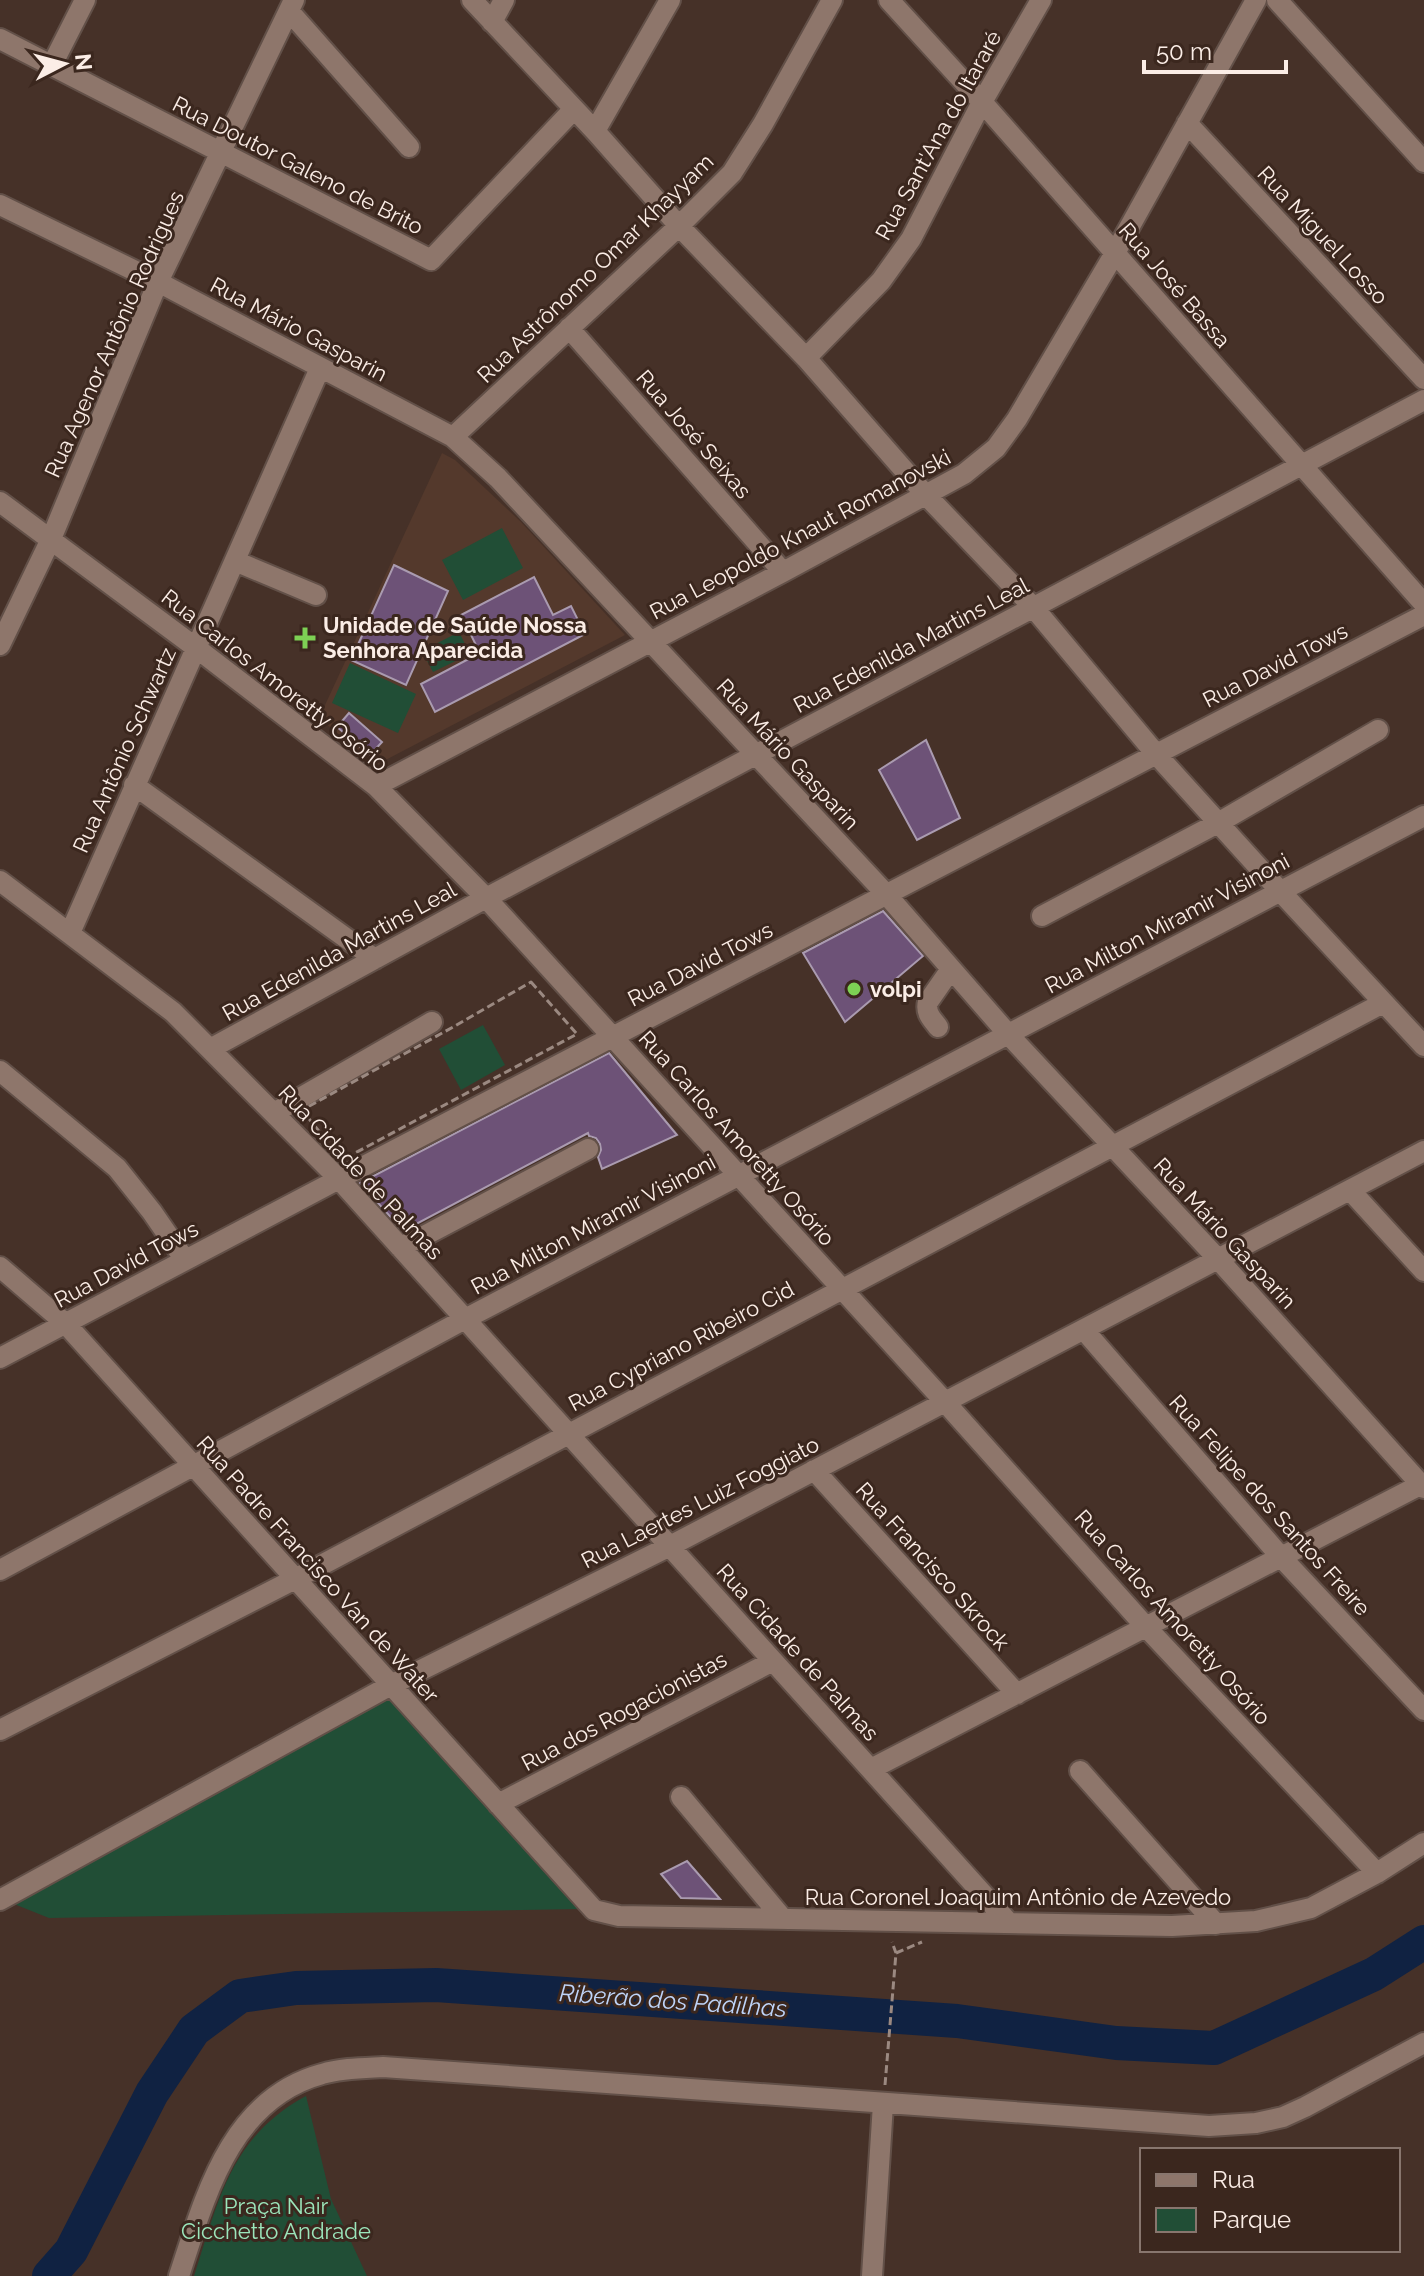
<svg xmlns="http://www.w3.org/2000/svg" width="1424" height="2276" viewBox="0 0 1424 2276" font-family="Raleway,sans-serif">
	<rect width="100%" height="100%" fill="#463128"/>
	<path fill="#54392c" d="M442,453l13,7 66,62 104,113 -249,130 -57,-47z"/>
	<path fill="#214e36" d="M502,528l21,40 -60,32 -21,-40z
		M459,632l11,22 -37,18 -11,-21z
		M350,663l66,31 -18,39 -66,-30z
		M483,1025l22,40 -44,25 -22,-41z
		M385,1691l196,218 -532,9 -40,-16z
		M306,2096l25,103 36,77h-173c25,-76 36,-139 112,-180z"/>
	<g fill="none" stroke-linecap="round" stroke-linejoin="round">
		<path stroke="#102242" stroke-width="34" d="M49,2276l22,-25 81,-158 42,-63 46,-34 56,-8 140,-3 521,36 159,22 98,5 160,-74 50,-32"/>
	</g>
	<path fill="#6d5277" stroke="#aa9bb0" stroke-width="2" d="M394,565l54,26 -42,94 -55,-25z
		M534,577l19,38 18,-9 14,28 -150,78 -14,-28 59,-31 -19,-38z
		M349,713l33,29 -12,13 -33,-28z
		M926,740l34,78 -43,22 -38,-70z
		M883,911l40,45 -78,66 -42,-69z
		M609,1053l68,82 -75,34 -4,-12 3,-7 -1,-6 -4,-6 -7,-2 -1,-3 -185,98 -43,-48z
		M687,1861l33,38 -39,-1 -20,-24z"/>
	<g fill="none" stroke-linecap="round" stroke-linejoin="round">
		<g stroke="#625048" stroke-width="24">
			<path id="minor" d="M472,0l123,131 84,95 127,132 119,136 108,113 123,147 124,137 144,155
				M889,0l93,102 442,502
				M1277,0l147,162
				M289,11l120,136
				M492,22l12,-22
				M0,39l431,221 143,-151
				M52,65l33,-65
				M1187,123l237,256
				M595,131l75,-131
				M0,205l158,77 295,155 45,41 388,416 122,140 210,225 206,229
				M569,328l214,244
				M806,358l75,-77 30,-42 71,-137 59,-102
				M453,437l226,-211 53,-53 31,-49 69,-124
				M0,502l195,145 181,139 110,112 459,504 201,225 231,246
				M235,561l81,34
				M0,645l51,-106 107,-257 136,-282
				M134,785l241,174
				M376,786l407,-214 181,-98 32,-26 21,-29 98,-166 141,-253
				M0,881l173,131 166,167 670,744
				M1042,916l176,-93 160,-93
				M70,933l250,-565
				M938,1027c-6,-8 -13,-14 -10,-25l23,-33
				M210,1049l276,-151 938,-498
				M0,1071l117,97 35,44 33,48
				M274,1113l158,-91
				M1350,1190l74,81
				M400,1247l24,-11 164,-87
				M0,1267l65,56 529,587 25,6 553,10 84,-5 55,-13 66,-35 47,-30
				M1084,1330l197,227 143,153
				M0,1358l339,-179 1085,-564
				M814,1470l203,224
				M0,1570l465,-251 959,-503
				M0,1730l295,-151 1088,-576
				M871,1769l553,-286
				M1080,1771l136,153
				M681,1797l102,122
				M498,1804l275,-143
				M0,1900l391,-215 279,-139 754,-395
				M179,2276c26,-79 51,-177 143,-202 20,-6 41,-6 61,-7l826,59 47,-3 27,-6 22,-10 119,-64
				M872,2276l11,-172"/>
		</g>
		<path stroke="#9b8981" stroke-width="3" stroke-dasharray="8 4" stroke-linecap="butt" d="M531,982l46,52 -235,126 -40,-50 153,-84z
			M896,1953l26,-11
			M885,2085l11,-132 -4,-11"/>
		<use href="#minor" stroke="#8e766b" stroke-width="20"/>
	</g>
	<g fill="#7dd154" stroke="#3b271e" stroke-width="3">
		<path d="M301 626h8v8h8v8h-8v8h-8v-8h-8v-8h8z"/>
		<circle cx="854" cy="989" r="8"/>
	</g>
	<g text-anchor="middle" stroke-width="6" stroke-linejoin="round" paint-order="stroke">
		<g font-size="22" fill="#fbede6" stroke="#3b271e">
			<text transform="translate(938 135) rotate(-61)" y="8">Rua Sant'Ana do Itararé</text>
			<text transform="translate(298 165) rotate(27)" y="8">Rua Doutor Galeno de Brito</text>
			<text transform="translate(1323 235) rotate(47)" y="8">Rua Miguel Losso</text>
			<text transform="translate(595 268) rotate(-44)" y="8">Rua Astrônomo Omar Khayyam</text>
			<text transform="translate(1175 285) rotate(49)" y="8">Rua José Bassa</text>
			<text transform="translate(299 329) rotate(28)" y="8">Rua Mário Gasparin</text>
			<text transform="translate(114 334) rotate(-66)" y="8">Rua Agenor Antônio Rodrigues</text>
			<text transform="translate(694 434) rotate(49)" y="8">Rua José Seixas</text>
			<text transform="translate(800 534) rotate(-28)" y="8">Rua Leopoldo Knaut Romanovski</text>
			<text transform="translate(911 645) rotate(-28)" y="8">Rua Edenilda Martins Leal</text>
			<text transform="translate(1275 665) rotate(-27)" y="8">Rua David Tows</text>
			<text transform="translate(275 680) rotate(38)" y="8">Rua Carlos Amoretty Osório</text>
			<text transform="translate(124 750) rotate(-66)" y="8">Rua Antônio Schwartz</text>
			<text transform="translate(788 754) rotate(47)" y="8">Rua Mário Gasparin</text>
			<text transform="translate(1167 923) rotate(-28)" y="8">Rua Milton Miramir Visinoni</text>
			<text transform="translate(339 951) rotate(-29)" y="8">Rua Edenilda Martins Leal</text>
			<text transform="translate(700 964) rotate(-27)" y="8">Rua David Tows</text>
			<text transform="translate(737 1138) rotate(48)" y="8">Rua Carlos Amoretty Osório</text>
			<text transform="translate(361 1172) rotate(47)" y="8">Rua Cidade de Palmas</text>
			<text transform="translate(593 1224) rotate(-28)" y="8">Rua Milton Miramir Visinoni</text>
			<text transform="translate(1225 1233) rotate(47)" y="8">Rua Mário Gasparin</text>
			<text transform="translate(126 1264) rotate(-28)" y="8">Rua David Tows</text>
			<text transform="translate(681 1346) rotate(-28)" y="8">Rua Cypriano Ribeiro Cid</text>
			<text transform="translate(700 1502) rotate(-27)" y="8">Rua Laertes Luiz Foggiato</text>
			<text transform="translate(1270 1505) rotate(48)" y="8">Rua Felipe dos Santos Freire</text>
			<text transform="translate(933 1566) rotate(48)" y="8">Rua Francisco Skrock</text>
			<text transform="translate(318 1569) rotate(48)" y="8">Rua Padre Francisco Van de Water</text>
			<text transform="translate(1173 1617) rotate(48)" y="8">Rua Carlos Amoretty Osório</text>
			<text transform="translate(798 1652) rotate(48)" y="8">Rua Cidade de Palmas</text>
			<text transform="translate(624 1711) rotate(-28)" y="8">Rua dos Rogacionistas</text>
			<text x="1018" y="1905">Rua Coronel Joaquim Antônio de Azevedo</text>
		</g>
		<g font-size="22" font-weight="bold" fill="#fbede6" stroke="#3b271e" text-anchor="start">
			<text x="323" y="633">Unidade de Saúde Nossa<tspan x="323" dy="25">Senhora Aparecida</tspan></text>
			<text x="870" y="997">volpi</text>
		</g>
		<g font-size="22" fill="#9be6bb" stroke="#3b271e">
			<text x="276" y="2214">Praça Nair<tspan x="276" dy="25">Cicchetto Andrade</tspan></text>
		</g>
		<g font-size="24" font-style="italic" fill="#bed4f9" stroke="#3b271e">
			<text transform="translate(673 2001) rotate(4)" y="8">Riberão dos Padilhas</text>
		</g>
	</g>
	<rect x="1140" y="2148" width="260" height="104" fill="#3b271e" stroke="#88766e" stroke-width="2"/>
	<rect x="1156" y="2174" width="40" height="12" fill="#8e766b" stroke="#88766e" stroke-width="2"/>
	<text x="1212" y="2188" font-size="24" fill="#fbede6">Rua</text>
	<rect x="1156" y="2208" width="40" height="24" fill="#214e36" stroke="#88766e" stroke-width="2"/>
	<text x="1212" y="2228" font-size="24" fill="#fbede6">Parque</text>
	<g transform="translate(64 64) rotate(84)" stroke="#3b271e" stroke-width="6" paint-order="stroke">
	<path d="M0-6L14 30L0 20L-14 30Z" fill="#fbede6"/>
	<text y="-12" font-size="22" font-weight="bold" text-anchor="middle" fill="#fbede6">N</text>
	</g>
	<path d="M1144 60v12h142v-12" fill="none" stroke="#fbede6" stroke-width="4"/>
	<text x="1156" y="60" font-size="24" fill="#fbede6" stroke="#3b271e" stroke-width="6" paint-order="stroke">50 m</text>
</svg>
